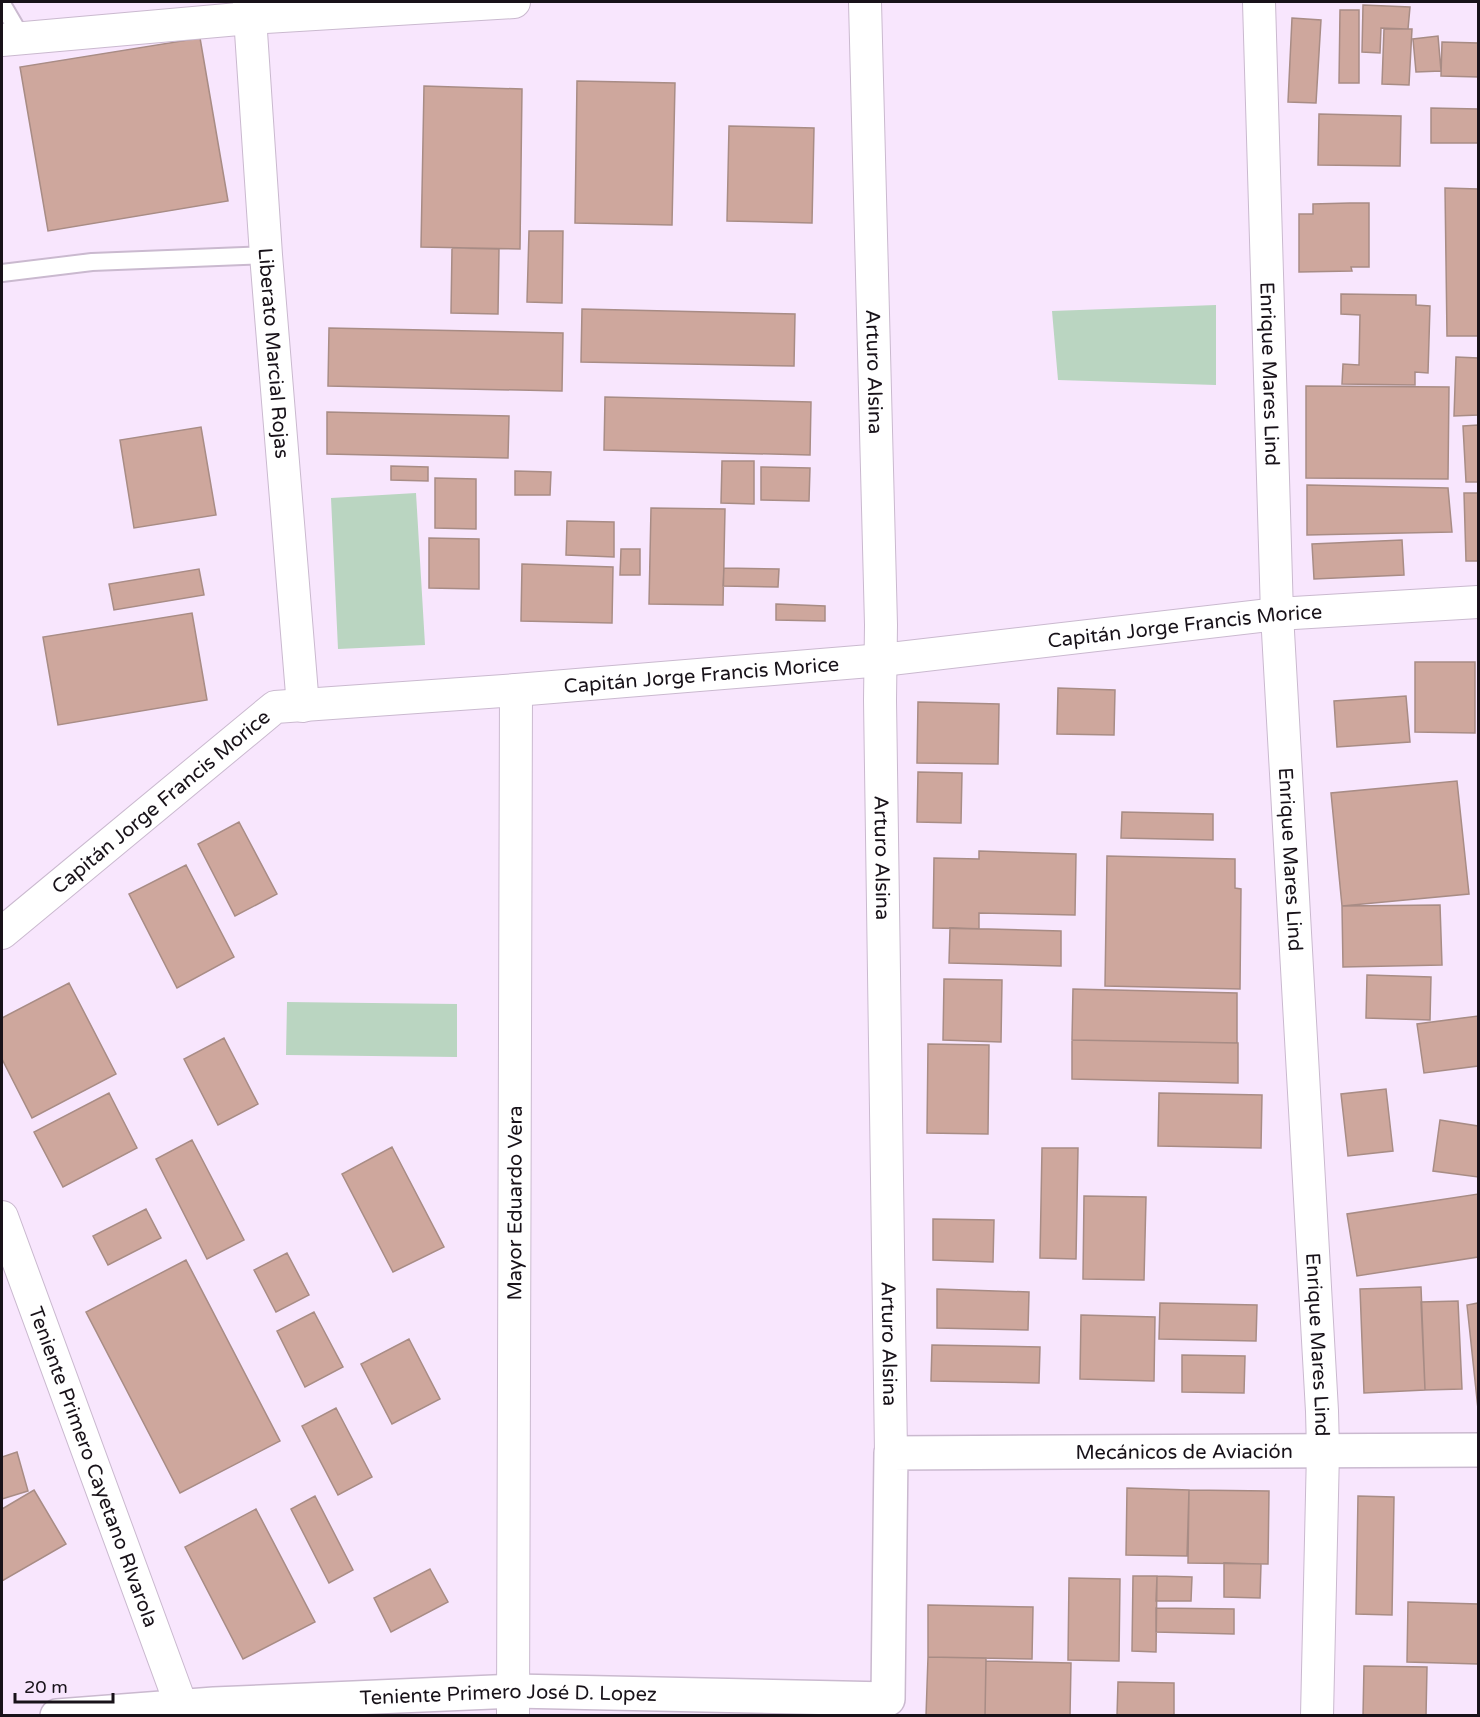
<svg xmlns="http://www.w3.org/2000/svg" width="1480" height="1717" viewBox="0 0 1480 1717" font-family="'Varela Round',sans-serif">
	<rect width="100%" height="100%" fill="#f8e6fd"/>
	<path fill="#bad5c1" d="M1216,305v80l-158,-5 -6,-69z
		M416,493l9,152 -87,4 -7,-151z
		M287,1002l170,2v53l-171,-2z"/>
	<path fill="#cea79d" stroke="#a88c85" stroke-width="1.5" d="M1363,5l47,2 -2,22 -27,-1 -1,25 -18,-1z
		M1340,10h19v73h-20z
		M1292,18l29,2 -5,83 -28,-1z
		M1384,29h28l-3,56 -27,-1z
		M1438,36l3,35 -25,1 -3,-33z
		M200,38l28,163 -180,30 -28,-164z
		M1442,42l36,1v34l-37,-1z
		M577,81l98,2 -3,142 -97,-2z
		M424,86l98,3 -2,160 -99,-2z
		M1431,108l47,1v34h-47z
		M1319,114l82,2 -1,50 -82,-1z
		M729,126l85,2 -2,95 -85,-2z
		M1445,188l33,1v147h-31z
		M1350,203h19v64h-18l1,4 -53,1v-58h14v-10z
		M529,231h34l-1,72 -35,-1z
		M452,248l47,1 -1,65 -47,-1z
		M1341,294l75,1v10l14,1 -2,67 -13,-1v13l-73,-1 1,-20 16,1 1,-50 -19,-1z
		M582,309l213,5 -1,52 -213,-4z
		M329,328l234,5 -1,58 -234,-5z
		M1456,357l22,1v57l-24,1z
		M1306,386l143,1 -1,92 -142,-1z
		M605,397l206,5 -1,53 -206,-5z
		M327,412l182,4 -1,42 -181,-4z
		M1478,425v57h-12l-3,-56z
		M201,427l15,88 -82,13 -14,-88z
		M722,461h32v43l-33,-1z
		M391,466l37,1v14l-37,-1z
		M761,467l49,1 -1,33 -48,-1z
		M515,471l36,1 -1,23h-35z
		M435,478l41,1v50l-41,-1z
		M1307,485l141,3 4,44 -145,3z
		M1464,493h14v68h-12z
		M651,508l74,1 -2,96 -74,-1z
		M567,521l47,1v35l-48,-2z
		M429,538l50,1v50l-50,-1z
		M1402,540l2,35 -90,4 -2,-35z
		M621,549h19v26h-20z
		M522,564l91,3 -1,56 -91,-2z
		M724,568l55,1 -1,18 -55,-1z
		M199,569l5,26 -90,15 -5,-26z
		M776,604l49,2v15l-49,-1z
		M192,613l15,87 -149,25 -15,-88z
		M1415,662h60v71l-60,-1z
		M1058,688l57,2 -1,45 -57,-1z
		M1406,696l4,46 -73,5 -3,-46z
		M918,702l81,2 -1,60 -81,-1z
		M918,772l44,1 -1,50 -44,-1z
		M1457,781l12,113 -127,12 -11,-113z
		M1122,812l91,2v26l-92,-2z
		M239,822l38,72 -42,22 -37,-72z
		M979,851l97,3 -1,61 -96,-2v16l-46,-1 1,-70 45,1z
		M1107,856l128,3v29l6,1 -1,100 -135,-3z
		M186,865l48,92 -57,31 -48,-94z
		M1440,905l2,60 -99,2 -1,-61z
		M950,928l111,3v35l-112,-3z
		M1367,975l64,2 -1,43 -64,-2z
		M944,979l58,1 -1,62 -58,-2z
		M69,983l47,91 -84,44 -30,-59v-41z
		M1073,989l164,4v50l-165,-3z
		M1478,1016v50l-54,7 -7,-49z
		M224,1038l34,66 -40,21 -34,-66z
		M1072,1040l166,3v40l-166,-4z
		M928,1044l61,1 -1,89 -61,-1z
		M1386,1089l7,62 -45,5 -7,-62z
		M109,1093l28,55 -74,39 -29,-55z
		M1159,1093l103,2 -1,53 -103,-2z
		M1440,1120l38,6v51l-45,-6z
		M192,1140l52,100 -37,19 -51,-100z
		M392,1147l52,100 -51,25 -51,-98z
		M1042,1148h36l-2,111 -36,-1z
		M1478,1194v63l-121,19 -10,-62z
		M1084,1196l62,1 -2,83 -61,-1z
		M146,1209l15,29 -53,27 -15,-29z
		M933,1219l61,1 -1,42 -60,-2z
		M287,1253l22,42 -33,17 -22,-42z
		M186,1260l94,181 -100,52 -94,-181z
		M1421,1287l4,103 -61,3 -4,-104z
		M937,1289l92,3 -1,38 -91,-2z
		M1458,1301l4,88 -37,1 -4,-88z
		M1160,1303l97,2 -1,36 -97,-2z
		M1478,1303v106l-11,-104z
		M314,1312l29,55 -38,20 -28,-56z
		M1081,1315l74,2 -1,64 -74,-2z
		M409,1339l31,60 -48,25 -31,-60z
		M932,1345l108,2 -1,36 -108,-2z
		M1182,1355l63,1 -1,37 -62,-1z
		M336,1408l36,69 -34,18 -36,-69z
		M17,1452l11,39 -26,8v-42z
		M1127,1488l62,2 -2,66 -61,-1z
		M34,1490l32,54 -64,37v-72z
		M1189,1490l80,1 -1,73 -80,-1z
		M315,1496l38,74 -24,13 -38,-74z
		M1358,1496l36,1 -2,118 -36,-1z
		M256,1509l59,113 -72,37 -58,-112z
		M1224,1563l37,1 -1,34 -36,-1z
		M430,1569l18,33 -57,30 -17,-34z
		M1133,1576h24l-1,76 -24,-1z
		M1157,1576l35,1 -1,24h-35z
		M1069,1578l51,1 -1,82 -51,-1z
		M1408,1602l70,2v60l-71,-2z
		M928,1605l105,2 -1,52 -104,-2z
		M1156,1608l78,1v25l-78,-2z
		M928,1657l58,1 -1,58h-59z
		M986,1661l85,2 -1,53h-85z
		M1364,1666l63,1 -1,49h-63z
		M1118,1682l56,1v33h-57z"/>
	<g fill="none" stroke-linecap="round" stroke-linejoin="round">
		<g stroke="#cab9cf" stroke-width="20">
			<path id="lane" d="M2,4l20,34
				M2,273l90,-11 174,-7"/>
		</g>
		<g stroke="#cab9cf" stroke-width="34">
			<g id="street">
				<path id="s1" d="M249,2l17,253 37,451"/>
				<path id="s2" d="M865,2l16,623 -1,75 11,753"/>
				<path id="s3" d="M1259,2l18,612 45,797 1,40 -6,265"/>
				<path d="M2,40l248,-22 264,-16"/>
				<path id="s4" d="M2,933l273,-226 241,-17 366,-30 395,-46 201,-12"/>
				<path id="s5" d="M2,1217l183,499"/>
				<path id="s6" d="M513,1716l3,-1026"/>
			</g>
		</g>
		<g stroke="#cab9cf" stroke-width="36">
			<g id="secondary">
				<path id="s7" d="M57,1716l157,-12 300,-13 374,8 3,-246 587,-3"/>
			</g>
		</g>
		<use href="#lane" stroke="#fff" stroke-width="16"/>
		<use href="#street" stroke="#fff" stroke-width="32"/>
		<use href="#secondary" stroke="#fff" stroke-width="33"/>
	</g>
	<g text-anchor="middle" stroke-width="5" stroke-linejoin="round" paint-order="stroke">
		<g font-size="20" fill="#181219" stroke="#f8e6fd">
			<text dy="7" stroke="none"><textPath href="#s1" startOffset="352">Liberato Marcial Rojas</textPath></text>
			<text dy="7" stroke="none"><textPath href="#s2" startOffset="370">Arturo Alsina</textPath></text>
			<text dy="7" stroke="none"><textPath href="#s3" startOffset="372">Enrique Mares Lind</textPath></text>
			<text dy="7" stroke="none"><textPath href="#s4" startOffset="1268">Capitán Jorge Francis Morice</textPath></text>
			<text dy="7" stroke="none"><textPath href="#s4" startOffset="782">Capitán Jorge Francis Morice</textPath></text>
			<text dy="7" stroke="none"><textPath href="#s4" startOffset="206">Capitán Jorge Francis Morice</textPath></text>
			<text dy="7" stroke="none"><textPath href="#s2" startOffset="856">Arturo Alsina</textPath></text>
			<text dy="7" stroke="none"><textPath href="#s3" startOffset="858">Enrique Mares Lind</textPath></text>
			<text dy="7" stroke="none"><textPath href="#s6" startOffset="513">Mayor Eduardo Vera</textPath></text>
			<text dy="7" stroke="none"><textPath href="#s2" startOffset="1342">Arturo Alsina</textPath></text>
			<text dy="7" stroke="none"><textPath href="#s3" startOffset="1344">Enrique Mares Lind</textPath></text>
			<text dy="7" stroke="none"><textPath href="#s7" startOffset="1371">Mecánicos de Aviación</textPath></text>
			<text dy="7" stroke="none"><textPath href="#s5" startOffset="266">Teniente Primero Cayetano RIvarola</textPath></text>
			<text dy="7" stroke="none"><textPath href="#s7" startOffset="452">Teniente Primero José D. Lopez</textPath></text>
		</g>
	</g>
	<rect width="1480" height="1717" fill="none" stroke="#181219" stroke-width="6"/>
	<path d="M15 1693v9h98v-9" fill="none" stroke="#181219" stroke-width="3"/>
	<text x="24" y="1693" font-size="18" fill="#181219" stroke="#f8e6fd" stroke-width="4.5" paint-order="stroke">20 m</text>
</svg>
